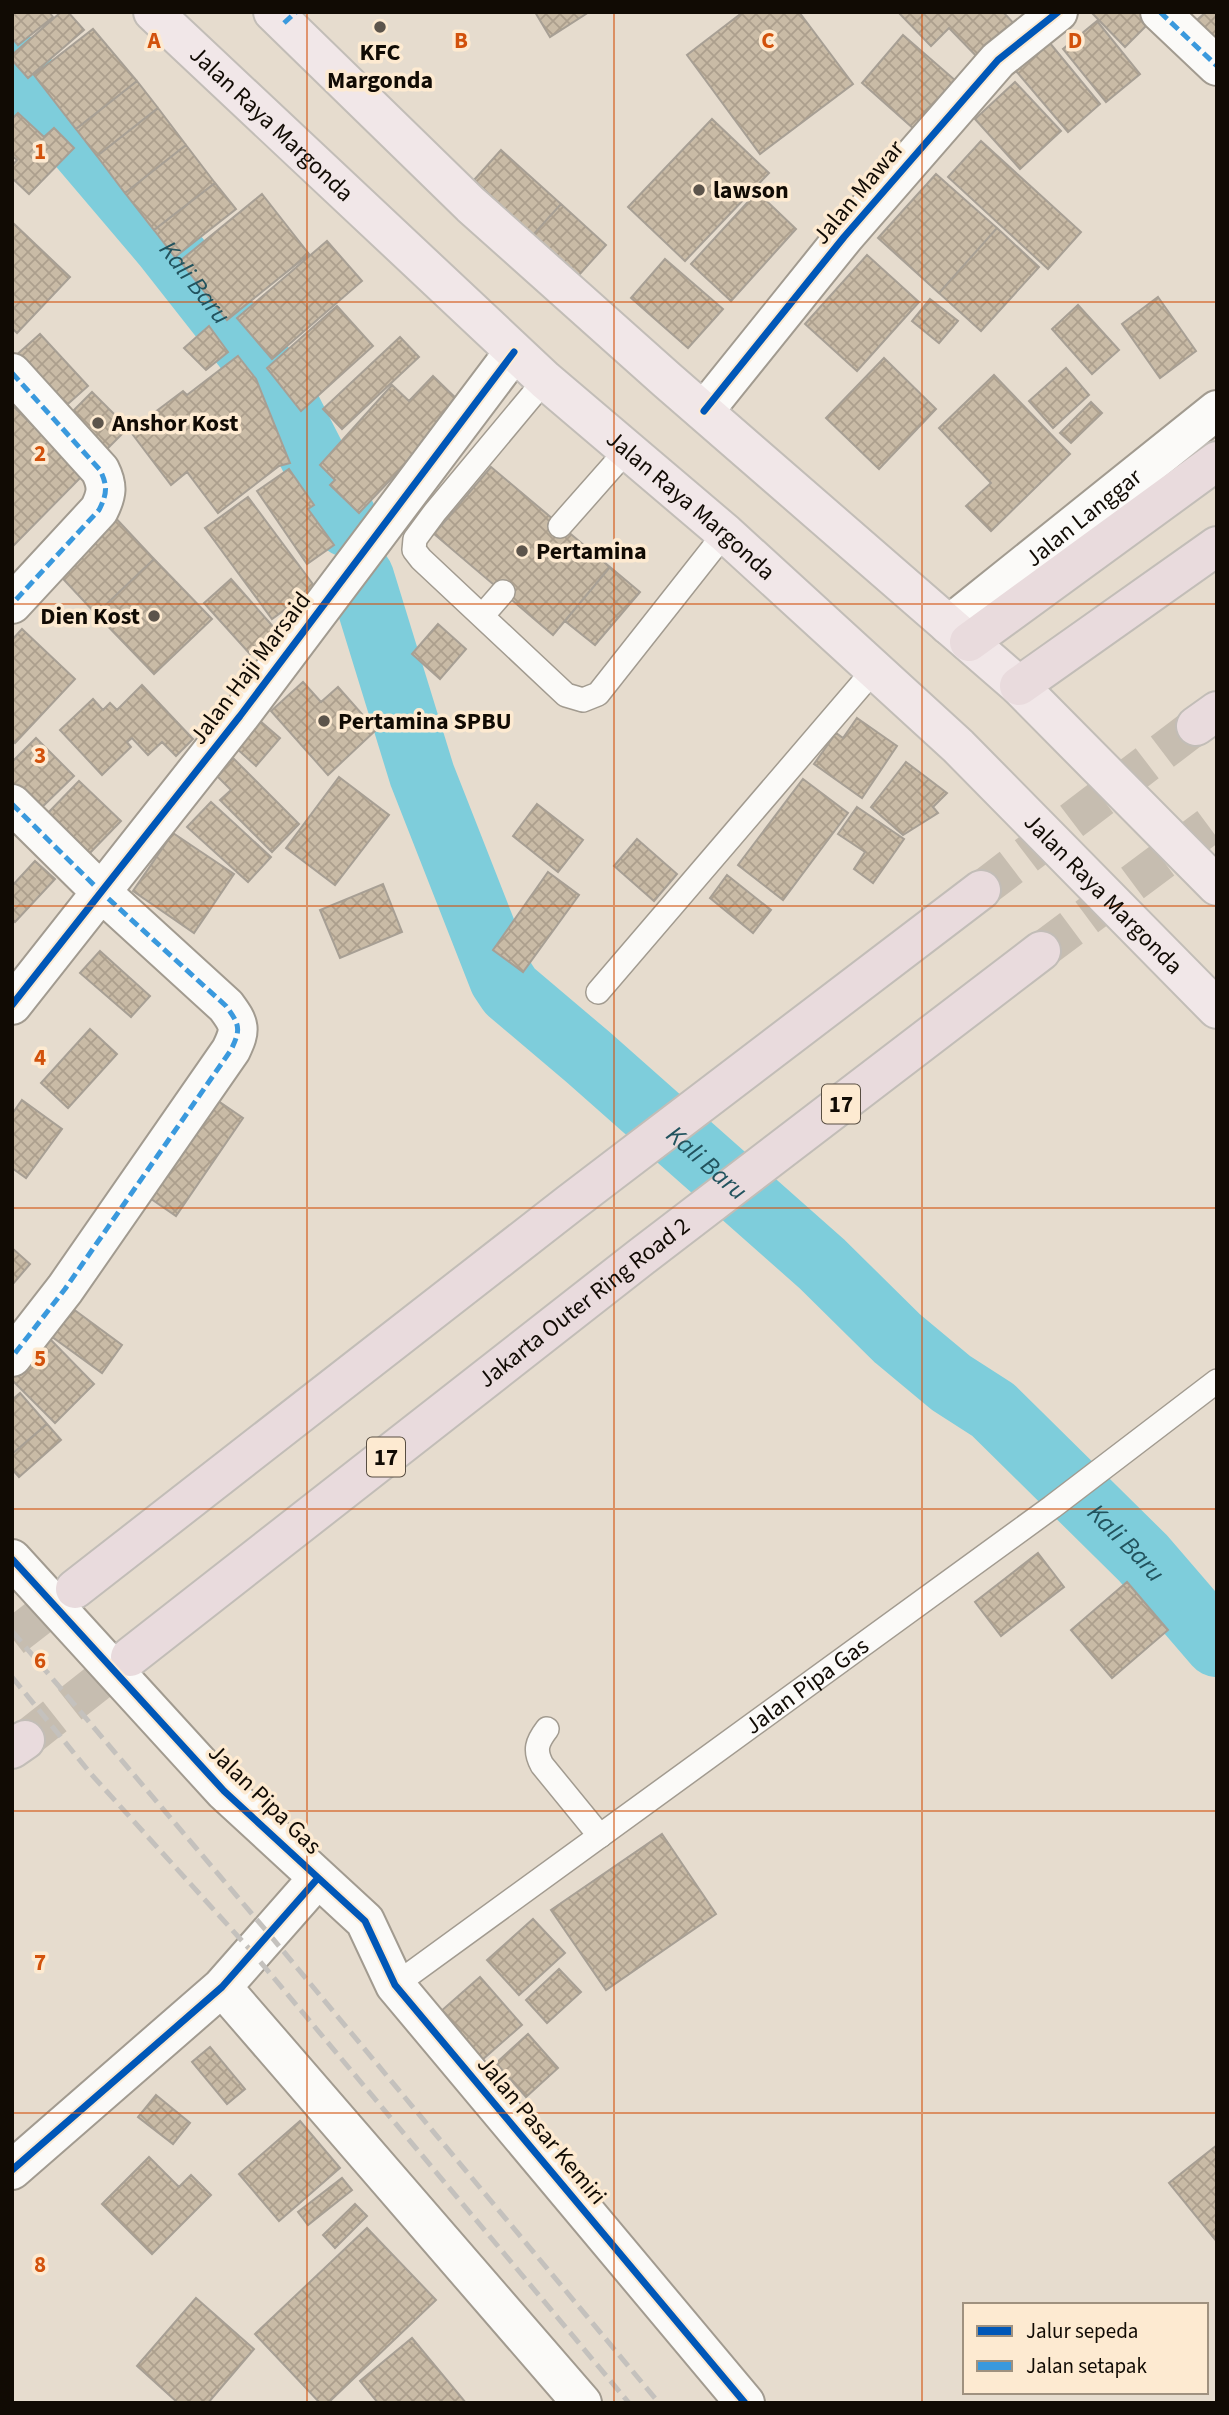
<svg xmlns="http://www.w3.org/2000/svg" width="1229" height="2415" viewBox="0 0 1229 2415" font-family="'Source Sans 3',sans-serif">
	<defs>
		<pattern id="building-cross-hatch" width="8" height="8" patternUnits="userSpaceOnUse" patternTransform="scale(1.75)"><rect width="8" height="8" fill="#c9bba6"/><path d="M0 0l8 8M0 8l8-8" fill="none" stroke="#ac9f8d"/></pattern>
	</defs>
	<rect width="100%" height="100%" fill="#e6dcce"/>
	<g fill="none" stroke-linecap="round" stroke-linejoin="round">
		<g stroke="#7ecddb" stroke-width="66">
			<path id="s1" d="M12,64l154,181 110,140 71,139"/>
			<path id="s2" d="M361,577l61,198 80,204 8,12 78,66 234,207 75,74 54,45 42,27 150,148 74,86"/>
		</g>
	</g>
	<path fill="url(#building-cross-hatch)" stroke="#a79f94" stroke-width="2" d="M12,12h37l4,5 -35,28 -6,-7z
		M61,12h7l16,18 -56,48 -16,-18v-5z
		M535,12h54l-39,25z
		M743,12h56l54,72 -93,70 -73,-99z
		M898,12h105l17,18 -35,35 -36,-37 -18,18z
		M1091,12h56l6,7 -28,28z
		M1206,12h11v44l-26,-31z
		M1097,21l43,53 -34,28 -43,-53z
		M93,29l44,52 -61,48 -42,-54z
		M903,35l53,46 -42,48 -52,-46z
		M1049,42l51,62 -32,28 -52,-61z
		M137,81l21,27 -61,48 -21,-27z
		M1015,82l46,49 -41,38 -45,-50z
		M158,108l28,37 -61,48 -28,-37z
		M18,113l26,24 10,-9 20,20 -45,46 -17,-16v-12l5,-6 -5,-4v-37z
		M712,119l57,54 -84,88 -57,-54z
		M981,141l100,91 -33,37 -100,-92z
		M186,145l29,38 -61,47 -29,-37z
		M501,150l60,54 -28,31 -59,-55z
		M936,174l61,54 -58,65 -61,-55z
		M215,183l21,26 -61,48 -21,-27z
		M757,192l39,37 -65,72 -40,-37z
		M262,194l47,60 -82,66 -47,-59z
		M561,204l45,41 -28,31 -45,-41z
		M12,222l58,55 -53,56 -5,-5z
		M997,228l42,39 -58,64 -42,-38z
		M327,241l35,40 -90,78 -35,-41z
		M867,255l52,47 -62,69 -52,-47z
		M665,259l58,50 -35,39 -57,-50z
		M1158,297l38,54 -36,27 -38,-54z
		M930,299l28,22 -19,22 -27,-22z
		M1078,305l41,45 -27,24 -40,-45z
		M337,306l36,40 -72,65 -34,-43z
		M209,326l19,26 -22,18 -22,-22z
		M40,334l48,52 -27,24 -48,-52z
		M400,337l19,20 -77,72 -19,-20z
		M238,356l18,23 34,84 -11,3 -61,47 -31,-41 -16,13 -41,-54 53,-40 4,4z
		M884,358l52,51 -57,60 -53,-51z
		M1066,368l23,27 -36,33 -24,-27z
		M994,375l76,79 -79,77 -25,-25 25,-23 -52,-55z
		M433,376l29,28 -103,109 -29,-28 5,-5 -15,-15 72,-80 17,16z
		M92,392l36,36 -25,25 -36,-36z
		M1091,402l11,11 -31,30 -11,-10z
		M12,405l71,70 -69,70 -2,-2z
		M491,467l119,100 -57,68 -119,-101z
		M289,469l25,36 -6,4 26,36 -27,19 -50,-73z
		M248,497l67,90 -43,32 -67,-91z
		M110,512l44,47 -58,55 -44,-47z
		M154,559l58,60 -58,55 -58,-60z
		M610,567l30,25 -45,53 -30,-24z
		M231,579l45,51 -26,24 -46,-51z
		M438,624l28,25 -26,30 -28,-25z
		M22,629l53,50 -60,64 -3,-3v-100z
		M303,682l18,20 17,-15 38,43 -48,45 -57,-64z
		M142,685l51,54 -17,17 -14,-14 -14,13 -16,-17 -5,4 4,5 -29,28 -42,-45 33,-31 10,11 7,-7 7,7z
		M857,718l40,28 -35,52 -48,-34 22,-31 7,5z
		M259,720l21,18 -24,28 -20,-18z
		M36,738l38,38 -38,37 -24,-25v-26z
		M233,758l66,66 -27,28 -52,-52 11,-10 -15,-15z
		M906,762l41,31 -14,14 5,6 -35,22 -32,-28z
		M339,777l50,38 -54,70 -49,-37z
		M803,779l45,34 -65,87 -45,-35z
		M79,781l42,40 -35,36 -42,-40z
		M211,802l60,55 -23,25 -61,-55z
		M537,804l46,36 -25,32 -45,-36z
		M857,807l47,32 -31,44 -19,-14 11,-17 -27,-18z
		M173,833l61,41 -40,59 -61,-42z
		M637,839l40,35 -23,27 -40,-35z
		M35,861l20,18 -40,43 -3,-3v-33z
		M548,872l31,23 -56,77 -30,-22z
		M727,875l44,35 -18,23 -43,-35z
		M383,884l19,48 -62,26 -20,-48z
		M100,951l50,45 -19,21 -51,-44z
		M90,1029l27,25 -49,54 -27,-25z
		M211,1096l32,22 -67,98 -32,-22z
		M22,1100l40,29 -36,49 -14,-10v-54z
		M12,1248l18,16 -18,21z
		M65,1303l57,42 -20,28 -58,-42z
		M48,1337l46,47 -39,39 -43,-43v-7z
		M20,1393l27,31 -35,30v-54z
		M47,1424l14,16 -42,37 -7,-8v-15z
		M1038,1553l26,34 -63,49 -26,-34z
		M1127,1582l41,48 -56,48 -41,-48z
		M662,1834l54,80 -110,76 -55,-80z
		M533,1919l32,34 -46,42 -32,-35z
		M559,1969l22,23 -34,31 -21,-23z
		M480,1977l42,48 -40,35 -42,-48z
		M528,2034l30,34 -32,29 -30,-34z
		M210,2047l35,42 -18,15 -35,-42z
		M156,2095l34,28 -17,21 -35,-27z
		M300,2121l40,47 -61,53 -40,-47z
		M1217,2145v97l-48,-59z
		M149,2157l30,30 12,-12 20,20 -59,59 -50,-50z
		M342,2178l10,12 -44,35 -10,-13z
		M355,2204l12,12 -32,32 -12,-13z
		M367,2228l69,72 -108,103h-8l-65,-69z
		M196,2298l58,51 -46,54h-30l-41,-37z
		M412,2338l54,65h-88l-18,-22z"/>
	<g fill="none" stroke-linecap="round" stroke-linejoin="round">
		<path stroke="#c6bdb0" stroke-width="38" stroke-dasharray="38 19" stroke-linecap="butt" d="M981,890l215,-164
			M1041,951l176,-131
			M12,1638l63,-49
			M25,1740l105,-83"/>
		<g stroke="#a29b90" stroke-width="26">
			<g id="service">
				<path d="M545,380l-110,132 -20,27 -1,11 7,9 145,136 17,5 15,-6 127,-161"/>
				<path d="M560,526l67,-76"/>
				<path d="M483,615l20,-23"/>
				<path d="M598,992l276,-322"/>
				<path d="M547,1729c-10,13 -13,21 -5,36l58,71"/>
				<path id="s3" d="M395,1985l657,-478 165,-126"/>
			</g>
		</g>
		<g stroke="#a29b90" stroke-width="42">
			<path id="minor" d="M1160,12l57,54
				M12,373l88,97c8,16 7,24 -1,40l-87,94
				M704,411l140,-174 154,-177 60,-48
				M12,804l88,87 126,115c14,19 15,23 5,44l-166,239 -53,68
				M12,1005l228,-289 274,-364
				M12,1559l212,232 141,130 30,64 350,418
				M222,1987l360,416
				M12,2170l210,-183 96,-109"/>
		</g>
		<g stroke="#a29b90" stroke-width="42">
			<g id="tertiary">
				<path id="s4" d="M949,625l268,-215"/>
			</g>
		</g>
		<g stroke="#c2bdb7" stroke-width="42">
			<g id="primary">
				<path id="s5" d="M153,12l392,368 180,153 233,213 259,263"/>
				<path d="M273,12l198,193 196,175 352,306 198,200"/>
			</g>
		</g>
		<g stroke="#c2bdb7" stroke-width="42">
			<g id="motorway">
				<path d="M969,642l248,-181"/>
				<path d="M1019,686l198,-140"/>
				<path d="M1196,726l21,-15"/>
				<path d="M75,1589l494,-385 412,-314"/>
				<path id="s6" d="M130,1657l511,-400 400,-306"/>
				<path d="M12,1749l13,-9"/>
			</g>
		</g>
		<use href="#service" stroke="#fbfaf8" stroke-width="23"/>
		<use href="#minor" stroke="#fbfaf8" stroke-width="38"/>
		<use href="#tertiary" stroke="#fbfaf8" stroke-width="38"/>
		<use href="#primary" stroke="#f1e7e8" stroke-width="38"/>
		<use href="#motorway" stroke="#e9dbdd" stroke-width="38"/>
		<path stroke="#c4c1bd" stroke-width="5" stroke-dasharray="14 7" stroke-linecap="butt" d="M12,1631l257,303 390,469
			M12,1677l79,97 162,179 376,450"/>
		<path stroke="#3a99dd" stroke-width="5" stroke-dasharray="10 5" stroke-linecap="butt" d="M1160,12l57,54
			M284,23l12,-11
			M12,373l88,97c8,16 7,24 -1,40l-87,94
			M12,804l88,87 126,115c14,19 15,23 5,44l-166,239 -53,68"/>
		<g stroke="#fdead1" stroke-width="11">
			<path id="cycleway" d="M704,411l140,-174 154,-177 60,-48
				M12,1005l228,-289 274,-364
				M12,1559l212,232 141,130 30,64 350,418
				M12,2170l210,-183 96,-109"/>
		</g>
		<use href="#cycleway" stroke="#0057b8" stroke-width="7"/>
	</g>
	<path fill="none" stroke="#d2510b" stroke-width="2" stroke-opacity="0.55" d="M307,12v2391M614,12v2391M922,12v2391M12,302h1205M12,604h1205M12,906h1205M12,1208h1205M12,1509h1205M12,1811h1205M12,2113h1205"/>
	<g fill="#5c544b" stroke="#fdead1" stroke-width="2.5">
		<circle cx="380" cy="27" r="7"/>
		<circle cx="699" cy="190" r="7"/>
		<circle cx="98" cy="423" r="7"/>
		<circle cx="522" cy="551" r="7"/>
		<circle cx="154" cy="616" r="7"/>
		<circle cx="324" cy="721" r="7"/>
	</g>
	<g text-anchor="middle" stroke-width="7" stroke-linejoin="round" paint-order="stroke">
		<g fill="#fdead1" stroke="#584e42" stroke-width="2">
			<rect x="822" y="1084.5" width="38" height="39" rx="5"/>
			<rect x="367" y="1437.5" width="38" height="39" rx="5"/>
		</g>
		<g font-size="23" font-weight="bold" fill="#110b04">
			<text x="841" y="1112">17</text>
			<text x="386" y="1465">17</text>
		</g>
		<g font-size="24" font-weight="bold" fill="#110b04" stroke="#fdead1" text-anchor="start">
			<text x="380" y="60" text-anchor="middle">KFC<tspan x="380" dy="28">Margonda</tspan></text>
			<text x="713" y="198">lawson</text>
			<text x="112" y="431">Anshor Kost</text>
			<text x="536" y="559">Pertamina</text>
			<text x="140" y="624" text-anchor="end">Dien Kost</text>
			<text x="338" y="729">Pertamina SPBU</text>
		</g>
		<g font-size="24" fill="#110b04" stroke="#fdead1">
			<text dy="8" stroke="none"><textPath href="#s5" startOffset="163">Jalan Raya Margonda</textPath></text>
			<text transform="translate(858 192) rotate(-50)" y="8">Jalan Mawar</text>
			<text dy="8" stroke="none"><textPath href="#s5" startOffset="730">Jalan Raya Margonda</textPath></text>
			<text dy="8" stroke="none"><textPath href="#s4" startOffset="172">Jalan Langgar</textPath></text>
			<text transform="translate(250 668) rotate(-53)" y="8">Jalan Haji Marsaid</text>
			<text dy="8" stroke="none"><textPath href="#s5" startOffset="1297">Jalan Raya Margonda</textPath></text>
			<text dy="8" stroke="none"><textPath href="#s6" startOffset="576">Jakarta Outer Ring Road 2</textPath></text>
			<text dy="8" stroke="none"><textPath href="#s3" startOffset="509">Jalan Pipa Gas</textPath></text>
			<text transform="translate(265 1799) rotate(44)" y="8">Jalan Pipa Gas</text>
			<text transform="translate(542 2130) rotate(50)" y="8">Jalan Pasar Kemiri</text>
		</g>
		<g font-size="26" font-style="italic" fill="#22535e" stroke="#fdead1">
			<text dy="9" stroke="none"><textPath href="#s1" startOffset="285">Kali Baru</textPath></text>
			<text dy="9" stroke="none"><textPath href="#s2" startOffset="702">Kali Baru</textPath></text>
			<text dy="9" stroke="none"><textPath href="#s2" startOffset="1269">Kali Baru</textPath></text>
		</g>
	</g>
	<g font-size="23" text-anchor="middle" font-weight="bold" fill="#d2510b" stroke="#fdead1" stroke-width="7" stroke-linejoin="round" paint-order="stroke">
		<text x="154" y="48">A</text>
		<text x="461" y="48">B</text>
		<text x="768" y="48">C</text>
		<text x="1075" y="48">D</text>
		<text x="40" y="159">1</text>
		<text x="40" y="461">2</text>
		<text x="40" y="763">3</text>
		<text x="40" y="1065">4</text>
		<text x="40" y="1366">5</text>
		<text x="40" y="1668">6</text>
		<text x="40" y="1970">7</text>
		<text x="40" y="2272">8</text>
	</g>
	<rect width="1229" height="2415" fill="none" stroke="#110b04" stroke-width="28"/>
	<rect x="963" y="2303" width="245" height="91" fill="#fdead1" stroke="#9f917f" stroke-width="2"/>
	<rect x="977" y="2326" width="35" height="10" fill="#0057b8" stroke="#9f917f" stroke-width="2"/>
	<text x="1026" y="2338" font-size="21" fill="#110b04">Jalur sepeda</text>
	<rect x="977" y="2361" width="35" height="10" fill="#3a99dd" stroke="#9f917f" stroke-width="2"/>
	<text x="1026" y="2373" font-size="21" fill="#110b04">Jalan setapak</text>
</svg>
